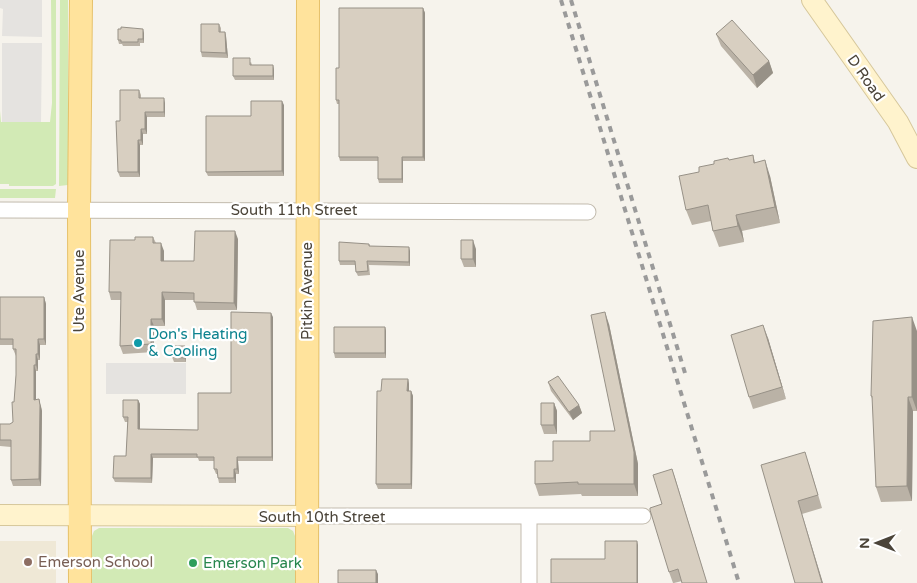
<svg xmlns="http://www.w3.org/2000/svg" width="917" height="583" viewBox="0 0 917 583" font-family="'Varela Round',sans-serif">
	<rect width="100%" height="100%" fill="#f6f3ec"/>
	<path fill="#efe8d6" d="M0,541h56v42h-56z"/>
	<path fill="#d2eab5" d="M51,0h5v184l-3,2h-44v-2h-9v-73l1,11h49l2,-19z
		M60,0h8v185l-9,1z
		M0,189h56l-1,9h-55z
		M99,528h189l5,3 2,5v47h-203v-47l2,-5z"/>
	<path fill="#e5e3e0" d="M0,0h42v37l-40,-1 1,-27 -3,-1z
		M2,43h40l-1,79h-39z
		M106,363h80v31h-80z"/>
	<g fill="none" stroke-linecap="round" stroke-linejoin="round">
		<g stroke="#c2bbae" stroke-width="17">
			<path id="street" d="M0,210l588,2
				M307,516h336
				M529,583v-67"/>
		</g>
		<g stroke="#d6c79b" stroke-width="22">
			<path id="secondary" d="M812,0l86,122 19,36
				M0,515l307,1"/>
		</g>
		<g stroke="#e6c16a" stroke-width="24">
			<path id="primary" d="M80,583l-1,-373 2,-210
				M307,583l1,-583"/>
		</g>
		<use href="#street" stroke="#fff" stroke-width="15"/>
		<use href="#secondary" stroke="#fff3cd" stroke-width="20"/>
		<use href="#primary" stroke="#ffe39c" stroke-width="22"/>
		<path stroke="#9a9a9a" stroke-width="4" stroke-dasharray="6 6" stroke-linecap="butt" d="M561,0l178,583
			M571,0l114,373"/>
	</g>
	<path fill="#bab2a6" d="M423,8l2,5v148h-22v22h-24l-1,-4v-18h-38l-1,-4v-53h-2l-1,-4 3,-32z
		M219,24l2,4v4h4l1,4 2,22 -26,-1 -1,-5z
		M144,33v10h-4v3h-17l-1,-2h-3l-1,-4z
		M716,34l53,27 4,12 -16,15 -36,-42z
		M251,62l1,3h21l1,5v10h-39l-2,-4z
		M139,90l2,5v3l24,5v14h-18v17h-4v11h-3v32h-20l-2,-5 2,-51z
		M284,105v71h-76l-2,-4 45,-56z
		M753,155l2,7 15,14 10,47 -38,8 2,11 -25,5 -6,-16 -2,-10 -19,4 -6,-15 13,-38 30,-12z
		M153,237l3,6 8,8v10h30l44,-22 -1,71h-40l-3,-10h-29v26h-11v26l-31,2 -3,-8 1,-46h-10l-2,-8 26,-52z
		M369,244l1,2 40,5v15l-41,-1 1,10 -12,1 -2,-4 -1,-7h-15l-1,-4z
		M476,249v18h-12l-3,-8z
		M0,297h44l2,7v41h-6v15h-2v11h-2v28l5,7 1,5 -1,75h-28l-2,-6v-33l-11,-1v-22h10l3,-2 3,-47v-19l-3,-7v-4h-13z
		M273,317v144h-35l1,13h-3v9h-17l-1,-5v-4h-2l-2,-5v-8h-15l-1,-3h-45l-1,25 -37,-1 -2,-4 13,-22 2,-34h-3l-2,-5 15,-17 2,4v25l58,1 33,-37z
		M609,324l29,140v32h-56l-1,-2 -42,2 -4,-12 18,-23 62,-30z
		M385,327l1,4v27h-51l-1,-5z
		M917,331v80h-4l-1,90 -31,1 -5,-15 -3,-86 -2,-5z
		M768,338l18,61 -33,10 -4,-12z
		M185,346l1,4v12h-12l-2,-5z
		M408,379l1,5v7h2l2,5 -1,93h-34l-2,-5 5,-93z
		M548,382l31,23 3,8 -9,7 -22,-29z
		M554,403l3,8v23h-13l-3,-9z
		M809,464l13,44 -20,6 -41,-49z
		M672,469l4,12 6,100 -8,2h-1l-4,-11 -7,-68z"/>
	<path fill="#979187" d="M423,8l2,5v148l-2,-4z
		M143,29l1,4v10l-1,-4z
		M225,32l1,4 2,22 -2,-5z
		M769,61l4,12 -16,15 -4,-13z
		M273,65l1,5v10l-1,-4z
		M164,98l1,5v14l-1,-5z
		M282,101l2,4v71l-2,-5z
		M145,112l2,5v17l-2,-5z
		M141,129l2,5v11l-2,-5z
		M138,140l2,5v32l-2,-5z
		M402,157l1,4v22l-1,-4z
		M765,160l5,16 10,47 -5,-16z
		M736,215l6,16 2,11 -6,-16z
		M235,231l3,8 -1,71 -3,-7z
		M473,240l3,9v18l-3,-8z
		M161,243l3,8v17l-3,-7z
		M409,247l1,4v15l-1,-4z
		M162,292l3,8v26l-3,-7z
		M44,297l2,7v41l-2,-6z
		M605,312l4,12 29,140v32l-4,-12z
		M271,313l2,4v144l-1,-4z
		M912,317l5,14v80l-5,-14z
		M151,319l3,7v26l-3,-8z
		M763,325l5,13 18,61 -4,-12z
		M385,327l1,4v27l-1,-5z
		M38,339l2,6v15l-2,-6z
		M185,346l1,4v12l-1,-4z
		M36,354l2,6v11l-2,-6z
		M34,365l2,6v35l-2,-6z
		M408,379l1,5v12l-2,-5z
		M411,391l2,5 -1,93 -1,-5z
		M908,397l5,14 -1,90 -5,-15z
		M39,399l3,12 -1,75 -2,-7z
		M138,400l2,4v29l-2,-4z
		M554,403l3,8v23l-3,-9z
		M579,405l3,8 -9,7 -4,-8z
		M151,454l2,4 -1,25 -1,-5z
		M237,457l1,4 1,13 -2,-5z
		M234,469l2,5v9l-2,-5z
		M672,469l4,12 31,102z
		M798,501l4,13 21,69h-1z
		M637,541l1,4v38h-1z
		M376,570l2,4v9h-2z"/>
	<path fill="#d8cfc1" stroke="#979187" d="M339,8h84v149h-21v22h-24v-22h-39v-57h-3v-32h3z
		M732,20l37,41 -16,14 -37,-41z
		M201,24h18v8h6l1,21 -25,-1z
		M121,27l22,2v10h-5v3h-17v-2h-3v-11h3z
		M233,58h17v7h23v11h-40z
		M120,90h19v8h25v14h-19v17h-4v11h-3v32h-20l-2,-51h4z
		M251,101h31v70l-76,1v-56h45z
		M753,155l1,8 11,-3 10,47 -39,8 2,11 -25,5 -5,-26 -22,5 -7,-34 20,-4v-5l15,-3v-3l14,-3 1,2z
		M195,231h40l-1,72 -40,-1v-9l-32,-1v27h-11v25l-31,2 1,-54h-12l1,-52h25v-3h18v6h8v18h33z
		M461,240h12v19h-12z
		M339,242l30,2v2l40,1v15l-42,-1 1,10 -12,1 -1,-11h-16z
		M0,297h44v42h-6v15h-2v11h-2v35l5,-1 1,6 -1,74 -28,1v-40h-11v-16h10l3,-2 -1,-20h2l2,-27v-26h-3v-10h-13z
		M231,312l40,1 1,144h-35v12h-3v9h-16l-1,-9h-3v-12h-17v-3h-46v24h-38l1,-22h12l2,-39h-5v-17h15v29l60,1v-37h33z
		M605,312l29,140v32h-56v-2l-43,2v-23h18v-20h37v-10h25l-24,-116z
		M912,317v80h-4l-1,89 -31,1 -4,-91h-1l2,-75z
		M763,325l19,62 -33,10 -18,-62z
		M334,327h51v26h-51z
		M172,346h13v12l-13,-1z
		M558,376l21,29 -10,7 -21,-30z
		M382,379h26l-1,12h4v93h-35l1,-93h4z
		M541,403h13v22h-13z
		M805,452l13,43 -20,6 24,82h-27l-34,-118z
		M672,469l35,114h-25l-4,-14 -9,3 -19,-62v-2l12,-4 -9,-29z
		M605,541h32v42h-86v-24h54z
		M338,570h38v13h-38z"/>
	<circle fill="#0f9aa8" stroke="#fff" stroke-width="2" cx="138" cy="343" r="5"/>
	<circle fill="#8d6e63" stroke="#fff" stroke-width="2" cx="28" cy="562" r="5"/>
	<circle fill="#2e9e5b" stroke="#fff" stroke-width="2" cx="193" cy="563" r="5"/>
	<g text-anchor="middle" stroke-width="4.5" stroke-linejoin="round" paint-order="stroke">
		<g font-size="15" fill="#4b4439" stroke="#fff">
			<text transform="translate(866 78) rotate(55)" y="5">D Road</text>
			<text x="294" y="215">South 11th Street</text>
			<text transform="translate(79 291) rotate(-90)" y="5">Ute Avenue</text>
			<text transform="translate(307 291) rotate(-90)" y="5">Pitkin Avenue</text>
			<text x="322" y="522">South 10th Street</text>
		</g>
		<g font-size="15" fill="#0d838f" stroke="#fff" text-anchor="start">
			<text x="148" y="339">Don's Heating<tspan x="148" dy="17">&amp; Cooling</tspan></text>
		</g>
		<g font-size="15" fill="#785e54" stroke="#fff" text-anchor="start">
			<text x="38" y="567">Emerson School</text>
		</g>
		<g font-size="15" fill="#27864d" stroke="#fff" text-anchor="start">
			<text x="203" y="568">Emerson Park</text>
		</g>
	</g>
	<g transform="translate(877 543) rotate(270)" stroke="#ffffff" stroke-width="4" paint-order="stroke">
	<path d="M0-4L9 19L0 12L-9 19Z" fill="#4b4439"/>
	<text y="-8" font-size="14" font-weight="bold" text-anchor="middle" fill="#4b4439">N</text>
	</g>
</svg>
